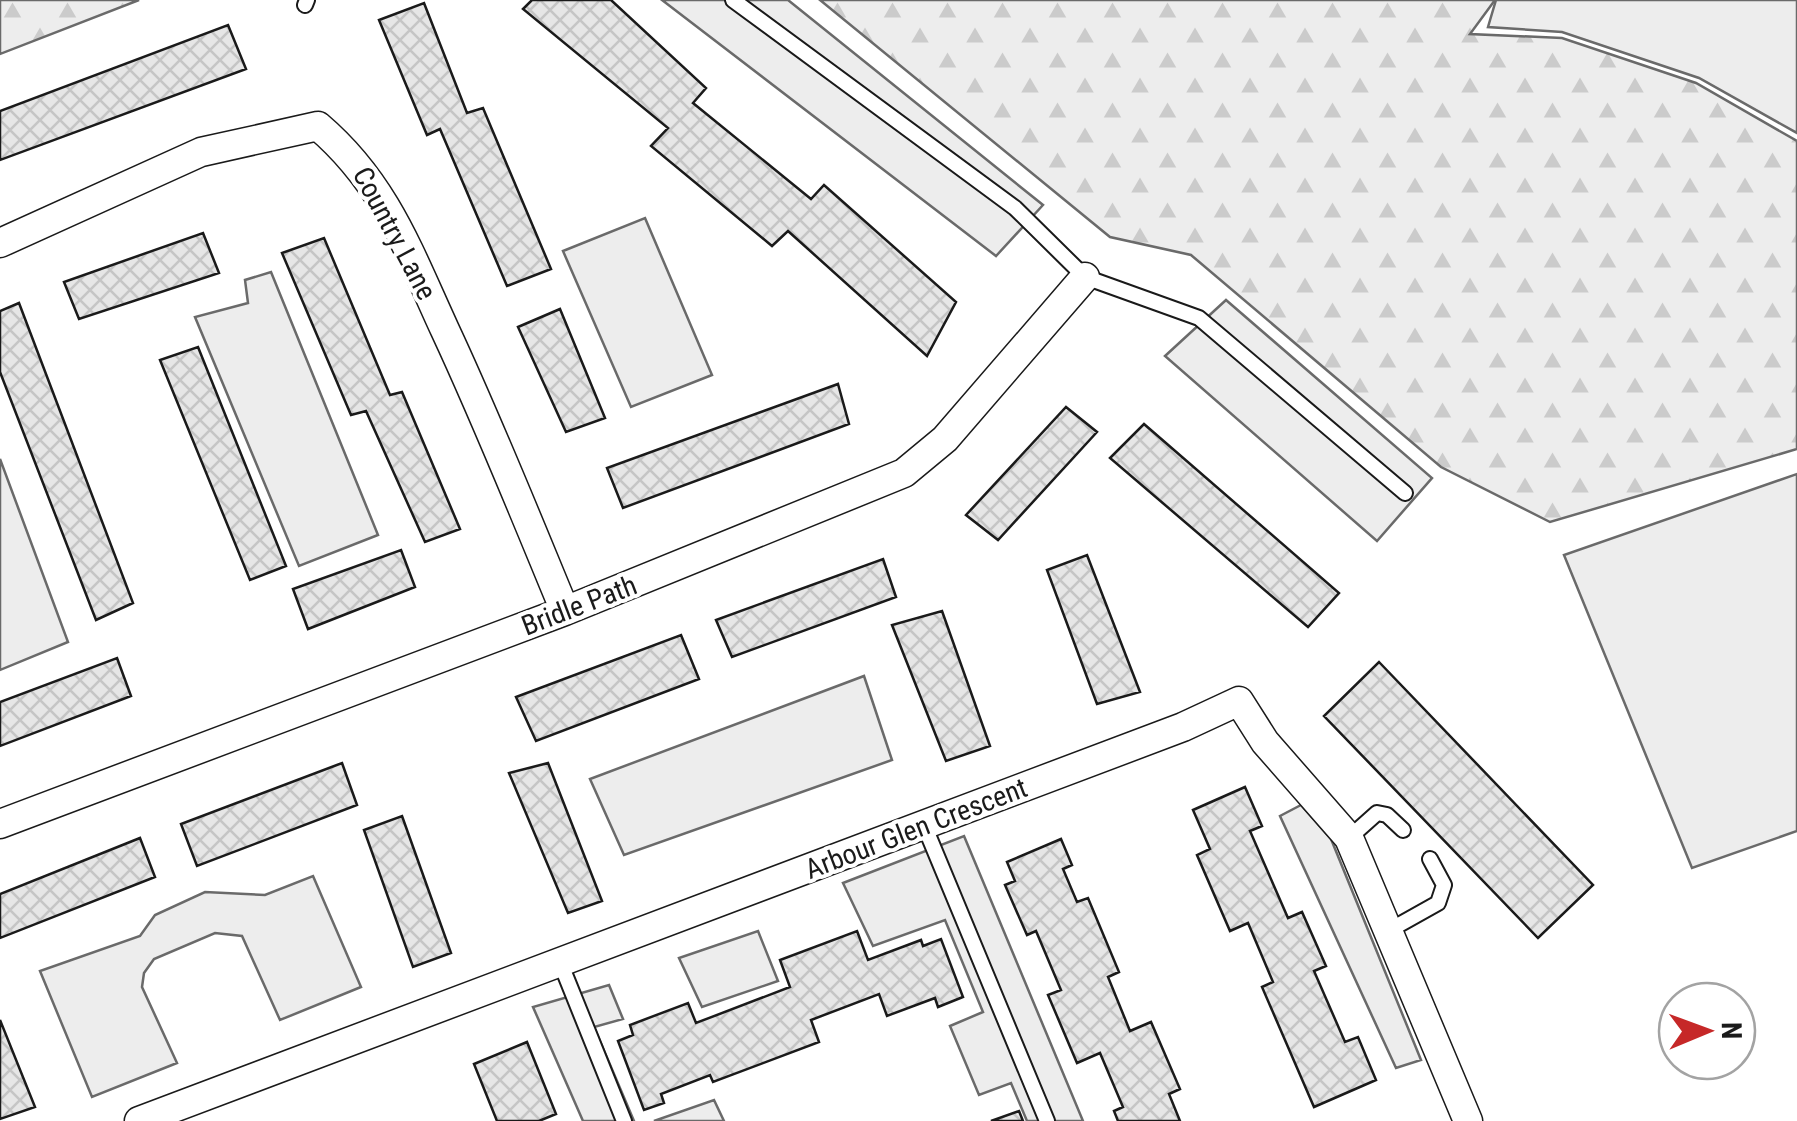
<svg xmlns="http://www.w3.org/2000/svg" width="1797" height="1121" viewBox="0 0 1797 1121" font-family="'Roboto Condensed',sans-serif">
	<defs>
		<pattern id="forest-firs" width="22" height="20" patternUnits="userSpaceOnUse" patternTransform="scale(2.5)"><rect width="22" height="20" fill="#ededed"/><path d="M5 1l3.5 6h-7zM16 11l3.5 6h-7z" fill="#cbcbcb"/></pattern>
		<pattern id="building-cross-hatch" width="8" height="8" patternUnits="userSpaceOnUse" patternTransform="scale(2.5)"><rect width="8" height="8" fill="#e6e6e6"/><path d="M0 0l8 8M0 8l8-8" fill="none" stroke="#c5c5c5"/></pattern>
	</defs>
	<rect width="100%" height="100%" fill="#fff"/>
	<path fill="#ededed" stroke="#6a6a6a" stroke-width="2.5" d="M662,0h126l255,205 -47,51z
		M1496,0h301v133l-98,-55 -137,-46 -74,-5z
		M645,218l67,157 -81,32 -68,-156z
		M271,272l107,263 -79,31 -104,-249 53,-14 -3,-23z
		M1226,300l206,178 -55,63 -212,-185z
		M0,459l68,183 -68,28z
		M1797,474v357l-105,37 -128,-313z
		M864,676l28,84 -268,95 -34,-76z
		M1301,805l30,34 90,221 -25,8 -116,-252z
		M964,836l119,285h-56l-16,-38 -32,12 -29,-69 33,-14 -38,-92 -72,26 -30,-63z
		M313,876l48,111 -81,33 -38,-84 -27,-3 -61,26 -10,14 -2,14 35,76 -85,34 -52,-126 100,-35 15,-21 50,-23 60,3z
		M758,931l20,50 -76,26 -23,-49z
		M609,985l14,34 -29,8 40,94h-51l-50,-114z
		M714,1100l10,21h-70z"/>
	<path fill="url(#forest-firs)" stroke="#6a6a6a" stroke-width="2.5" d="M0,0h139l-139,54z
		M820,0h675l-25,34 92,4 134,45 101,58v308l-247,73 -109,-55 -250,-212 -81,-18z"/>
	<path fill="url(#building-cross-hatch)" stroke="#1a1a1a" stroke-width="2.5" d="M532,0h79l95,88 -13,15 118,96 13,-14 132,117 -29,54 -139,-125 -16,15 -121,-100 17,-18 -145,-119z
		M424,3l43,110 16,-5 68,161 -44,17 -67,-157 -13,6 -48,-115z
		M228,25l18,44 -246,91v-49z
		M203,233l16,40 -140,46 -15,-37z
		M324,238l66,157 12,-3 58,137 -35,13 -59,-131 -15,4 -69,-162z
		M19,303l114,300 -37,17 -96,-248v-61z
		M560,309l45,109 -39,14 -48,-105z
		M198,347l88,219 -36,14 -90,-220z
		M838,384l11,40 -226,84 -16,-40z
		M1066,407l31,25 -99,108 -32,-25z
		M1144,424l195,169 -31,34 -198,-169z
		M401,550l14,37 -107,42 -15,-40z
		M1087,555l53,137 -43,12 -50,-134z
		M883,559l13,38 -164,60 -16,-37z
		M942,611l48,135 -44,15 -54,-136z
		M681,635l18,44 -163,62 -20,-44z
		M117,658l14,38 -131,50v-44z
		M1379,662l214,223 -55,53 -214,-222z
		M342,763l15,42 -160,61 -16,-42z
		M548,763l54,138 -34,12 -59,-140z
		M1245,787l17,39 -12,5 38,87 14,-6 24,54 -12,5 31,71 13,-5 18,43 -62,27 -52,-120 11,-5 -25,-59 -18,8 -33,-76 13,-6 -17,-39z
		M402,816l49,137 -38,14 -49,-137z
		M140,838l15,39 -155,61v-44z
		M1061,839l11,26 -9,4 14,33 11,-4 31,74 -11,5 22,54 21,-9 29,67 -11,5 11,27h-62l-4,-10 9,-4 -23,-54 -23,10 -29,-68 13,-5 -25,-59 -9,4 -22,-50 10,-4 -8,-19z
		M857,931l11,29 53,-20 2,6 18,-7 22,58 -25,10 -3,-9 -48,18 -8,-22 -68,26 8,22 -106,40 -3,-7 -49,19 3,9 -20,7 -26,-69 15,-6 -3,-10 58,-22 8,20 94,-36 -10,-27z
		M0,1020l35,87 -35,12z
		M527,1042l29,72 -17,7h-42l-23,-57z
		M1019,1111l4,10h-32z"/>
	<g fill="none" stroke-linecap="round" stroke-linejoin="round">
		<g stroke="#1a1a1a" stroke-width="18">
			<path id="lane" d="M733,0l282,208 70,69 114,41 206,175
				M305,5l2,-5
				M924,825l123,296
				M1349,838l28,-25 10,2 16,15
				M1388,931l50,-28 6,-18 -14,-26
				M560,962l64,159"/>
		</g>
		<g stroke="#1a1a1a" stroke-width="31">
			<path id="street" d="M0,243l201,-91 117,-26c67,57 91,126 127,204 43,92 81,187 120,281
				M0,824l565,-213 339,-138 41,-34 140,-162
				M139,1121l1044,-394 56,-26 26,41 84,96 119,283"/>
		</g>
		<use href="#lane" stroke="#fff" stroke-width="14"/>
		<use href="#street" stroke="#fff" stroke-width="28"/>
	</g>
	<g text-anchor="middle" stroke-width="8" stroke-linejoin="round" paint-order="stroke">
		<g font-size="28" fill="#1a1a1a" stroke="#fff">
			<text transform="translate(395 233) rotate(62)" y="10">Country Lane</text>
			<text transform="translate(579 605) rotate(-21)" y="10">Bridle Path</text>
			<text transform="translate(916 828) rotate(-21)" y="10">Arbour Glen Crescent</text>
		</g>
	</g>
	<g transform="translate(1707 1031) rotate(89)"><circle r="48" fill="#ffffff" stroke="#a3a3a3" stroke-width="2.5"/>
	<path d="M0-8L18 38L0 25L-18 38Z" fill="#c62828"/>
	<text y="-15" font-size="28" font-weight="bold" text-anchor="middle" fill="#1a1a1a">N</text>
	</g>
</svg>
